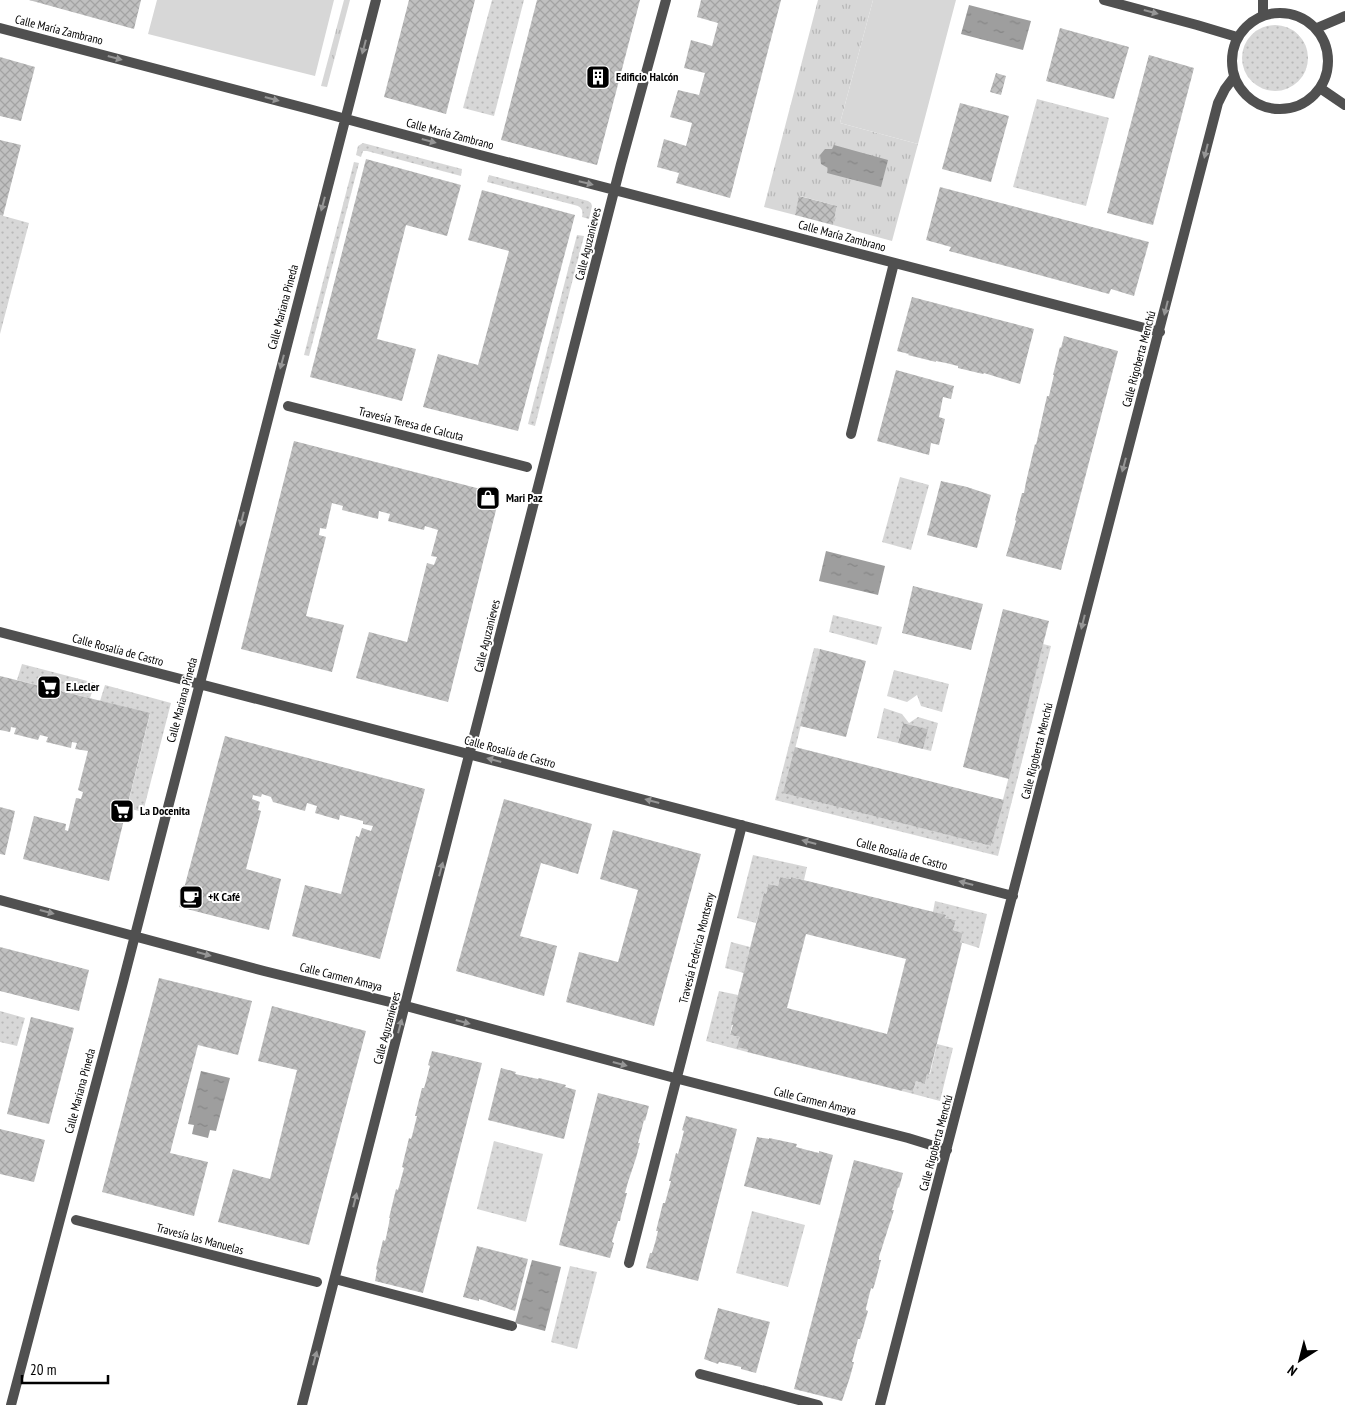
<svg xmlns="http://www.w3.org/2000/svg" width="1345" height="1405" viewBox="0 0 1345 1405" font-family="'PT Sans Narrow',sans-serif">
	<defs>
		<pattern id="grass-tufts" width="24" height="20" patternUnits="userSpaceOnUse" patternTransform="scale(1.25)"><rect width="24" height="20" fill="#d7d7d7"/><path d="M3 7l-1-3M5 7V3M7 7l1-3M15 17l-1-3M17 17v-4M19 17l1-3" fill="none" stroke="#b7b7b7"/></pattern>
		<pattern id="park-dots" width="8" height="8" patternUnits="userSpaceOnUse" patternTransform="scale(1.25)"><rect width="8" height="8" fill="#d7d7d7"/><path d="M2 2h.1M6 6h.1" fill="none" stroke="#b7b7b7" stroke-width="1.8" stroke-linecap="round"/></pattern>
		<pattern id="water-ripples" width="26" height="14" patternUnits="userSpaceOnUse" patternTransform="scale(1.25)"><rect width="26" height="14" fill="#9e9e9e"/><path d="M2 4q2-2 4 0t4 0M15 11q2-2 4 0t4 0" fill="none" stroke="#868686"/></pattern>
		<pattern id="building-cross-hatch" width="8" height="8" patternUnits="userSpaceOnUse" patternTransform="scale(1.25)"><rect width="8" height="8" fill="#c0c0c0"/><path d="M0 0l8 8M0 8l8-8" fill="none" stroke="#a3a3a3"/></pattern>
	</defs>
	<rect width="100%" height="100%" fill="#fff"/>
	<path fill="url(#grass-tufts)" d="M344,0h6l-23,87 -6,-1z
		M818,0h55l-33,123 78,21 -26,97 -59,-16 4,-19 -37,-10 -5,19 -31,-8z"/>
	<path fill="url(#park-dots)" d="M492,0h32l-30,116 -31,-8z
		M1242 58a33 33 0 1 1 66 0a33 33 0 1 1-66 0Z
		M1037,99l72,19 -23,88 -73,-19z
		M363,143l99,26 -1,7 -94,-25h-4l-2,6 -5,-2 2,-9z
		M354,162l5,1 -50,193 -5,-1z
		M489,175l99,26 3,2 1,3 -3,13 -7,-2c1,-5 1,-8 -4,-11l-91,-24z
		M0,215l29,8 -29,111z
		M577,235l7,1 -49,190 -7,-2z
		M900,477l29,8 -18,65 -29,-8z
		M833,615l49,12 -5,18 -48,-13z
		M1043,644l8,2 -53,210 -223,-56 39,-152 6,1 -36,144 207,53z
		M22,664l73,19 -5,15 -73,-18z
		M894,670l55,14 -7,28 -21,-6 -4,-11 -10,7 -20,-6z
		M105,685l66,18 -28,109 -16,-4 23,-94 -50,-13z
		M884,708l18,6 7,9 9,-6 20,6 -7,28 -8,-2 4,-20 -24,-6 -5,20 -21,-5z
		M753,855l54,12 -3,13 -13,-3v2l-11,-2 -2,9 -10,-2 -2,10h-2l-8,29 -19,-5z
		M935,901l52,13 -8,34 -19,-6 3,-9 -10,-3 3,-10 -11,-2 1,-2 -13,-4z
		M731,942l19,5 -6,26 -19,-5z
		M719,991l19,4 -8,40 10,2 -2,10 10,3 -1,2 -41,-11z
		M0,1011l25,7 -8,28 -17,-4z
		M937,1044l16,4 -13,53 -38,-10 1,-2 10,2 3,-10 9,3 2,-10h3z
		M494,1141l49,13 -17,68 -49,-13z
		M752,1211l53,14 -17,62 -52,-14z
		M570,1266l27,6 -20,77 -26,-7z"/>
	<path fill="#d7d7d7" d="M157,0h177l-19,76 -167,-42z
		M873,0h83l-38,144 -78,-21z"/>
	<path fill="url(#water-ripples)" d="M969,5l62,16 -8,29 -62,-16z
		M834,145l54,15 -7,27 -54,-14 1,-5 -7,-4 -1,-9 5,-6h7z
		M826,551l59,15 -7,29 -59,-14z
		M201,1071l29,7 -14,53 -6,-1 -2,8 -16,-4 2,-9 -6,-1z
		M532,1260l29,7 -16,64 -30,-8z"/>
	<path fill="url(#building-cross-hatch)" fill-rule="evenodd" d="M29,0h112l-7,29z
		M409,0h66l-29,114 -62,-17z
		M537,0h103l-43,165 -96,-25z
		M701,0h80l-51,198 -54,-15 3,-10 -22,-6 7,-28 22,7 6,-23 -22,-6 8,-27 21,5 6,-22 -21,-5 7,-28 21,6 6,-23 -21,-6z
		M1060,28l69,19 -15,52 -68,-18z
		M1149,55l45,13 -41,157 -46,-12z
		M0,57l35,10 -14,54 -21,-5z
		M996,73l10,3 -5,19 -11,-3z
		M960,103l49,13 -18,66 -49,-13z
		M0,140l21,5 -18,71 -3,-1z
		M366,159l95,26 -14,51 -41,-11 -29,114 39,10 -14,52 -92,-24z
		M940,187l209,55 -15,54 -23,-7 -2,5 -81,-22 -79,-21 2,-4 -25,-7z
		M482,190l93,25 -57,216 -95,-24 15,-53 40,11 31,-114 -41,-11z
		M799,196l38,10 -4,19 -38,-10z
		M912,297l122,32 -14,55 -36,-11 -1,1 -25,-6v-2l-12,-3 -10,-2v1l-28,-7 1,-1 -12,-3z
		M1064,336l54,15 -57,219 -55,-14 10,-35 -1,-1 7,-27h2l2,-11 9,-38 1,1 11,-49h2l5,-21h-1l7,-28 1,1z
		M896,370l58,16 -3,13 -8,-2 -4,20 6,2 -6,26 -8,-2 -2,12 -52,-14z
		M294,441l206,53 -52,208 -92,-24 13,-46 38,10 20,-79 7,2 3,-8 -6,-1 7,-26 -13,-4 -1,4 -36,-9 2,-7 -11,-3 -1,8 -36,-9 1,-4 -11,-3 -6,26 -6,-1 -1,7 7,2 -20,79 38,9 -12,47 -91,-23z
		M941,481l26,6 24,8 -14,53 -50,-13z
		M913,586l70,18 -12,46 -69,-17z
		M1003,609l46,12 -40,158 -46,-12z
		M820,649l46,12 -20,76 -46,-11z
		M0,676l150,37 -41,168 -86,-22 11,-43 32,8 -1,6 3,1 8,-33 5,1 2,-7 -5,-2 10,-39 -13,-2 2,-6 -5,-1 -1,6 -25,-6 2,-5 -8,-2 -2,5 -24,-6 2,-6 -5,-1 -1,5 -10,-2z
		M903,723l25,6 -5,20 -25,-6z
		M225,736l200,53 -45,170 -88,-23 13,-51 36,9 15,-58 3,1 3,-9 9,3 2,-5 -10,-2v-3l-23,-6 -1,5 -24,-7 2,-7 -10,-3 -2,8 -32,-9 -2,-5 -9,-3 -1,3 -8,-2 -1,4 8,3 -2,8 3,1 -15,58 35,10 -12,51 -90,-23z
		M795,747l209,53 -13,46 -208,-53z
		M504,799l88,25 -14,50 -37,-11 -21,73 37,10 -13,50 -88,-25z
		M0,807l15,4 -10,44 -5,-1z
		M613,830l88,24 -47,172 -88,-24 13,-50 39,10 20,-72 -38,-11z
		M780,877l11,2v-2l155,38 -1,3 11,2 -3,10 10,3 -3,9 2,1 -33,132 -2,-1 -2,10 -9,-3 -3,10 -10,-2 -1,2 -135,-34 -20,-5 1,-2 -11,-3 3,-10 -10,-2 3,-10h-2l7,-30 26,-102 2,1 2,-10 10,2zM806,934l100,25 -19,75 -100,-26z
		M0,947l89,23 -10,41 -79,-20z
		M159,978l93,23 -14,54 -40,-10 -28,108 38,9 -14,54 -92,-24z
		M272,1006l94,25 -57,214 -91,-23 15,-53 37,10 27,-109 -39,-9z
		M31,1017l43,11 -25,96 -42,-10z
		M432,1051l50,12 -59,230 -48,-12 2,-11 -1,-1 7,-29 2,1 1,-3 4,-20h-1l7,-29 2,1 6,-22 -2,-1 7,-29 2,1 1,-3 5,-20h-2l7,-28h2l1,-3 5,-19 -2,-1z
		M501,1068l15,4 -1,2 23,5 1,-1 27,7 -1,2 11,3 -12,49 -76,-19z
		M598,1093l51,13 -4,15 -1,-1 -3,12 -3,11h2l-4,15 -8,24 -3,11h2l-6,23 -1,5h-2l-6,21 2,1 -4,15 -51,-13z
		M686,1116l51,13 -39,152 -52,-13 4,-15h2l3,-10 3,-12h-2l7,-28h2l6,-22h-2l7,-28 2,1 6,-23 -2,-1z
		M0,1129l45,11 -11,42 -34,-8z
		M757,1137l12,2v-1l28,6 -1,3 11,3 12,3v-2l14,4 -13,50 -76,-19z
		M854,1160l49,13 -4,15 -1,-1 -6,23h2l-15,47v3h2l-6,23 -2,6 -2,-1 -5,20v2l2,1 -8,28h-2l-3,12 -3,11h2l-4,15 -8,24 -48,-12z
		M477,1246l51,13 -13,52 -36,-12v2l-16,-4z
		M718,1308l52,14 -14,51 -15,-4v-2l-22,-5 -1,2 -14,-5z"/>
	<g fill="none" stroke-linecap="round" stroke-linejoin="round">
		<path stroke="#505050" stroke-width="10" d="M1104,0l93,25 40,12
			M1263,0v15
			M1232 61a48 48 0 1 1 96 0a48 48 0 1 1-96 0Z
			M0,28l309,81 171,46 680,177
			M1317,28l28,-12
			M1320,88l25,17
			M288,406l239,61
			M851,434l43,-171
			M0,632l1013,264
			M0,900l264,71 142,35 265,71 237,61 39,12
			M76,1220l241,62
			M629,1263l113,-438
			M335,1279l177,47
			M700,1374l118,31
			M11,1405c36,-141 75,-282 112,-423 85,-327 167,-655 253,-982
			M302,1405l319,-1241 45,-164
			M880,1405l338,-1302 7,-14 9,-12"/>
	</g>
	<defs><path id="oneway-solid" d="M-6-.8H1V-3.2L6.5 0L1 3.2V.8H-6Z" transform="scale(1.25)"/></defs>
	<g fill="#969696">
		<use href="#oneway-solid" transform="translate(1151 12) rotate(15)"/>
		<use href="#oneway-solid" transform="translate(364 47) rotate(105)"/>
		<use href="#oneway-solid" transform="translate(115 58) rotate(15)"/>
		<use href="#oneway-solid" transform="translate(272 99) rotate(15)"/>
		<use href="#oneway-solid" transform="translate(429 141) rotate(15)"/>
		<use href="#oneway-solid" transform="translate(1206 151) rotate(104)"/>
		<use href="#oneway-solid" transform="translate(586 183) rotate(14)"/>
		<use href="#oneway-solid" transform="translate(323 204) rotate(105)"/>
		<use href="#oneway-solid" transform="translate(1166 308) rotate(104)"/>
		<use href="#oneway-solid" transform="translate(282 362) rotate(105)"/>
		<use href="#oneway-solid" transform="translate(1124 465) rotate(105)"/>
		<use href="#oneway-solid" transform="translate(242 519) rotate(104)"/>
		<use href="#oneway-solid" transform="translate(1083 622) rotate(104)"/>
		<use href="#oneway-solid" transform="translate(494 760) rotate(-165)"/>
		<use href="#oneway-solid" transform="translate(652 801) rotate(-165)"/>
		<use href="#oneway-solid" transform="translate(809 842) rotate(-165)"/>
		<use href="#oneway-solid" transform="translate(441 869) rotate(-75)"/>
		<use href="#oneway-solid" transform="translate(966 883) rotate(-165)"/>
		<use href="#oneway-solid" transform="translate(47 912) rotate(15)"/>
		<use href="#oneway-solid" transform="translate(204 954) rotate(15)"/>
		<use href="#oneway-solid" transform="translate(463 1022) rotate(15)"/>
		<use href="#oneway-solid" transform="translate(400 1026) rotate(-75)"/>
		<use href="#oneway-solid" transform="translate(620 1064) rotate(15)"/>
		<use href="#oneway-solid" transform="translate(355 1200) rotate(-76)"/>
		<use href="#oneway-solid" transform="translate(315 1358) rotate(-75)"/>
	</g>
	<defs>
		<g id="building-square" transform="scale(1.25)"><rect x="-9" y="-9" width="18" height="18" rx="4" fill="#000" stroke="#fff"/><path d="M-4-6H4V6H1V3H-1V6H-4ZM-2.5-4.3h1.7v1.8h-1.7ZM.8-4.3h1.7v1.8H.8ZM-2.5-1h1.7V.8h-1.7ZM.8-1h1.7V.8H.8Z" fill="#fff"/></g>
		<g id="shop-square" transform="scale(1.25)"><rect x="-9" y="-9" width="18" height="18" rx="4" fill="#000" stroke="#fff"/><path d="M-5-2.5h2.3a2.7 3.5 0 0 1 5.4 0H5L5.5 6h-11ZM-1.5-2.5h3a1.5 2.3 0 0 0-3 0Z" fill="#fff"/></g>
		<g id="supermarket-square" transform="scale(1.25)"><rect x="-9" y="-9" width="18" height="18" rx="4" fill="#000" stroke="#fff"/><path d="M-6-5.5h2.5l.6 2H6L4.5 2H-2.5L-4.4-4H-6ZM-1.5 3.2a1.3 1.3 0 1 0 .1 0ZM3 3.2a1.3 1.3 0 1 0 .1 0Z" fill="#fff"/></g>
		<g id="cafe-square" transform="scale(1.25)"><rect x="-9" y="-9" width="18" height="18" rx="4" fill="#000" stroke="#fff"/><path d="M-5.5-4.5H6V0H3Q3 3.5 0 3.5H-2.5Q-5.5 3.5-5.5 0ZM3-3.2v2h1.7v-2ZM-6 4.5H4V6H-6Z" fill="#fff"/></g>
	</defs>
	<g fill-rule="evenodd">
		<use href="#building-square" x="598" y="77"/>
		<use href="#shop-square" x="488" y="498"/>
		<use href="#supermarket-square" x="49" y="687"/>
		<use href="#supermarket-square" x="122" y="811"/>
		<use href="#cafe-square" x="191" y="897"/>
	</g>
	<g text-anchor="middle" stroke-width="4" stroke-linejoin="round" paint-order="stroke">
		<g font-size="12" fill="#000" stroke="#fff">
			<text transform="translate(59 30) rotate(14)" y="4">Calle María Zambrano</text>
			<text transform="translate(450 134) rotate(15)" y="4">Calle María Zambrano</text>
			<text transform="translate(842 236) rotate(15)" y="4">Calle María Zambrano</text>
			<text transform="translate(588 244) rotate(-76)" y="4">Calle Aguzanieves</text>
			<text transform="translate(283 307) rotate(-75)" y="4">Calle Mariana Pineda</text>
			<text transform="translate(1139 359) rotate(-75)" y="4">Calle Rigoberta Menchú</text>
			<text transform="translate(411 424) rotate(14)" y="4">Travesía Teresa de Calcuta</text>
			<text transform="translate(487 636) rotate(-76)" y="4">Calle Aguzanieves</text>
			<text transform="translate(118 650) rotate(15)" y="4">Calle Rosalía de Castro</text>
			<text transform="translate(182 700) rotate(-75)" y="4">Calle Mariana Pineda</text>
			<text transform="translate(1037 751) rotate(-76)" y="4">Calle Rigoberta Menchú</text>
			<text transform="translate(510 752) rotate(15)" y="4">Calle Rosalía de Castro</text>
			<text transform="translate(902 854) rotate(15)" y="4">Calle Rosalía de Castro</text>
			<text transform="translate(697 948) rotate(-76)" y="4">Travesía Federica Montseny</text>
			<text transform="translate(341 977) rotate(14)" y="4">Calle Carmen Amaya</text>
			<text transform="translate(387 1028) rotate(-75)" y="4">Calle Aguzanieves</text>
			<text transform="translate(80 1091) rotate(-75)" y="4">Calle Mariana Pineda</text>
			<text transform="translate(815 1101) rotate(14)" y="4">Calle Carmen Amaya</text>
			<text transform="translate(936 1143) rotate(-75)" y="4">Calle Rigoberta Menchú</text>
			<text transform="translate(200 1239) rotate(15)" y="4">Travesía las Manuelas</text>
		</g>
		<g font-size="12" font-weight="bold" fill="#000" stroke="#fff" text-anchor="start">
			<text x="616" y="81">Edificio Halcón</text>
			<text x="506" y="502">Mari Paz</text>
			<text x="66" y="691">E.Lecler</text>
			<text x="140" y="815">La Docenita</text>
			<text x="208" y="901">+K Café</text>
		</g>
	</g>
	<g transform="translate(1300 1360) rotate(216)" stroke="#ffffff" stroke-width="4" paint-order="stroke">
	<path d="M0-4L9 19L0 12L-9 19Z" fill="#000000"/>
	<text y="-8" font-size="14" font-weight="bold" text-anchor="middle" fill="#000000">N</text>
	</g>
	<path d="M22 1375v8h86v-8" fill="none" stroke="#000000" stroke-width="2.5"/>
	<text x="30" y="1375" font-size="15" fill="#000000" stroke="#ffffff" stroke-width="4" paint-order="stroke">20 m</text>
</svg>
